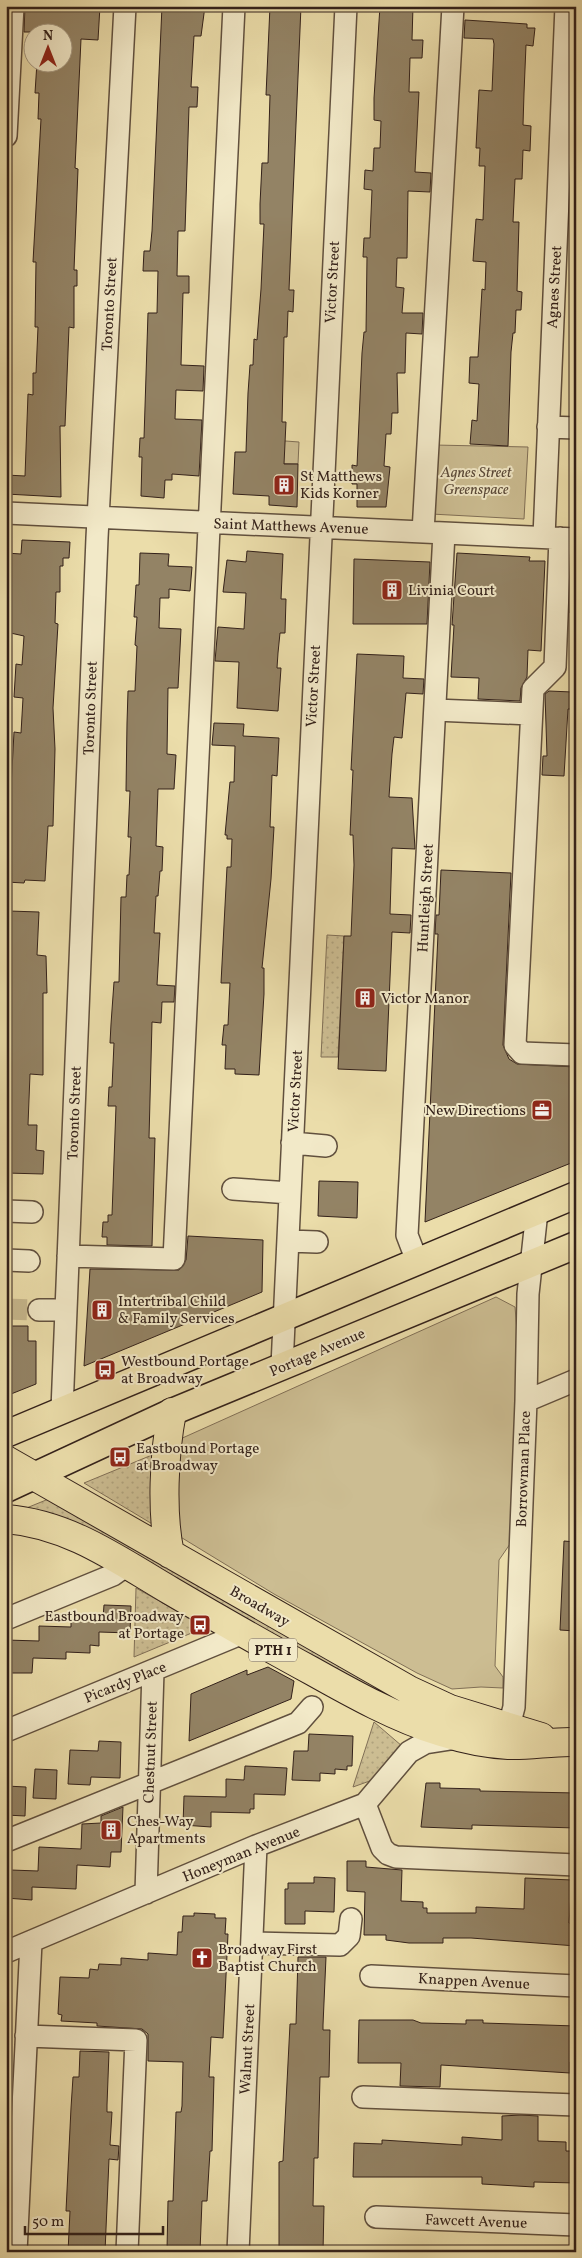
<svg xmlns="http://www.w3.org/2000/svg" width="582" height="2258" viewBox="0 0 582 2258" font-family="Vollkorn,serif">
	<defs>
		<pattern id="grass-dots" width="8" height="8" patternUnits="userSpaceOnUse" patternTransform="scale(1.25)"><rect width="8" height="8" fill="#ccbd92"/><path d="M2 2h.1M6 6h.1" fill="none" stroke="#b0a27d" stroke-width="1.8" stroke-linecap="round"/></pattern>
	</defs>
	<rect width="100%" height="100%" fill="#ebddaa"/>
	<filter id="stains"><feTurbulence type="fractalNoise" baseFrequency=".004" numOctaves="4"/><feColorMatrix values="0 0 0 0 .2 0 0 0 0 .09 0 0 0 0 .02 0 0 0 .5 -.17"/></filter>
	<radialGradient id="worn" r=".72"><stop offset=".6" stop-color="#630" stop-opacity="0"/><stop offset="1" stop-color="#630" stop-opacity=".3"/></radialGradient>
	<path fill="url(#grass-dots)" stroke="#806f56" d="M327,935l17,1 -6,121h-17z
		M152,1455l7,17v56l-75,-45z
		M51,1498l389,216 -41,-9 -375,-196z
		M136,1588l59,33 -1,11 -60,25z
		M374,1722l35,30 -31,26 -25,9z"/>
	<path fill="#ccbd92" stroke="#806f56" d="M272,440l27,2 -1,22 -28,-1z
		M434,445l94,2 -4,72 -93,-5z
		M496,1297l19,10 9,110 -14,127 -11,16 -4,106 8,11v11l-22,-1 -29,2 -35,-16 -143,-79 -100,-61 4,-93z"/>
	<path fill="#938365" stroke="#33211a" d="M25,6h75l-2,34 -17,-1 -6,129 3,1 -4,101h3v16h-3v42l-5,-1 -4,99h-5l1,71 -55,-3v-19l19,1 3,-82 5,1v-22h3l2,-46h-3l1,-65h-3l8,-143h-3l1,-26h-4l2,-31h25v-30h-38z
		M162,6h43l-4,30h-7l-3,51h7l-1,20h-8l-4,124h-7l-1,45h12v17h-6l-2,72 23,1 -1,25 -27,-1 -1,29 27,1 -3,56 -27,-2v6h-7l-1,18 -23,-2 1,-39h-3l1,-19h4l4,-125h9l1,-42h-15l1,-20h6l2,-20z
		M270,6h31l-12,284h5l-1,22 -5,-1 -1,26h-3l-2,85h4l-2,42h14l-1,43 -28,-2v-9l-36,-2 2,-42h11l2,-59 2,-28h3l1,-26 3,1 4,-51 3,-65h-4v-20l2,-41h6l2,-68h-4z
		M380,6h33l-1,34h11l-1,18h-12l-1,34h10l-4,80 16,1 -1,19 -22,-1 -1,67h-10l-1,29 8,1 -2,25h21l-1,21 -16,-1 -1,40h-8l1,40h-6l-1,21h-5l-2,32 6,1 -4,40h-29v-23h-5v-19l5,1 5,-113 2,-21h2l1,-75h-4l1,-19h6l2,-48 -8,-1 1,-19 8,1 1,-23h6l1,-27 -7,-1v-22z
		M465,20l62,4v4h8l-2,18 -7,-1 -2,48 -1,32 8,1 -1,25 -7,-1 -1,29h-7l-2,43h6l-2,69 5,1 -1,18h-5l-1,23h-2l-2,19 -3,94 -38,-2 2,-24 5,1 2,-37 -10,-1 1,-26h8l4,-68 3,1 1,-28 -13,-1 3,-42 7,1 2,-54h-6l1,-18h-4l3,-58 13,1 2,-47 -1,-5 -29,-1z
		M22,540l48,2 -1,16h-6v8h-3v26h-4l-1,31 3,1 -5,84 2,41 -2,77h-5l-3,55 -20,-1 -1,3 -18,-1 8,-150 7,1 2,-35 -9,-1 2,-33 6,1 2,-29 -18,-4v-79l15,1z
		M247,551l36,3 -2,45h5l-1,34h-5l-2,20 -1,15h4l-3,43 -41,-3 2,-46 -24,-1 3,-34 26,2 2,-36 -23,-1 4,-32 19,2z
		M140,553l29,1 -1,12 24,1 -2,24 -21,-2v9h-9l-1,30 22,1 -3,59h-10l-1,66 9,1 -2,34h-16l-2,57 7,1 -1,24h-2l-2,25h-2l-2,37h6l-3,52 18,1 -1,16h-12l-1,21 -9,-1 -3,116h6l-3,108 -45,-1v-8h-5l1,-15h5v-7h4l4,-109h-8l1,-19h3l2,-44h-4l1,-19 3,-42h5l2,-85h5l1,-22h2l2,-38h-3l2,-46h-4l1,-68 1,-32h7l2,-45 -2,-1 2,-28h-3l2,-32h3z
		M457,553l73,4 -1,4h16l-4,90 -13,-1 -1,27 -6,11 -1,13 -42,-2 1,-21 -28,-1 3,-52h-2z
		M354,559l76,3 -3,62h-74z
		M571,569h5v44h-6z
		M357,654l47,2 -1,22 21,1 -1,15 -17,-1 -4,45 -8,-1 -2,17 -3,43 23,1 3,51 -23,-1 -2,66 21,1 -1,18 -18,-1 -6,139 -48,-2 6,-133h7l3,-71 -1,-30h-3l3,-65h-2z
		M549,691l23,1 -1,17h-3l-4,67 -22,-1 1,-19h4l-2,-62z
		M214,723l30,1 -1,12 36,2 -2,38 -5,-1 -2,52h4l-3,52 -9,89h2v26l-5,81 -24,-1v-5h-10l1,-24h-4l2,-20h4l2,-42h-9l6,-116h4l1,-28h-5v-4h-2l5,-53h4l1,-36 -23,-1z
		M441,870l70,3 -8,172 6,14 8,5 59,3v94l-151,61 13,-288h-3l1,-19h3z
		M9,911l30,1 -2,43 9,1 1,37h-4v82l-13,-1 -2,51h9l-1,25 8,1 -1,23 -37,-1v-219z
		M319,1181l39,1 -1,36 -39,-2z
		M188,1236l75,4 -1,52 -178,74 6,-97 89,1 7,-10z
		M6,1326h22v15h8v43l-30,12z
		M564,1541l12,1v89l-16,-1z
		M104,1605l27,1 -1,27 -31,-1v14l-9,-1v8l-24,-1v7l-33,-1 -1,15h-26v-33l33,1v-15l32,1v-10l32,1z
		M268,1667l26,14 -3,18 -102,42 2,-47 56,-24v5z
		M309,1734l44,2 -1,30h-5v4l-12,-1v5l-15,-1v8l-28,-1 2,-29h14z
		M99,1741l22,1 -1,36 -29,-1 -1,8 -22,-1 2,-34 28,1z
		M245,1766l42,2 -2,27 -31,-1v15h-4v4l-39,-1v15l-28,-2 1,-29 42,1v-18l18,1z
		M35,1769l22,1 -1,29 -23,-1z
		M426,1783h14v5l40,1v2l96,2v35l-104,-3v4l-51,-2z
		M6,1786l20,1 -1,29 -19,-1z
		M123,1807l-2,45h-10l-1,15 -33,-2 -1,24 -44,-2v13l-26,-2v-22h5v-6l27,1 1,-24 42,2 1,-25 19,-1v-7z
		M347,1861h19v6l36,3 -1,31 22,1v6h4v5h49v-6l48,2 1,-31 47,2 -3,43 7,1v22l-105,-8h-28v5h-34l-23,-3v-5h-22l1,-43 -18,-1z
		M314,1877l21,1 -1,34 -29,-1v13h-20v-35h3v-6h26z
		M194,1913l21,1v4h11l-1,16h3l-5,104 -12,-1 -2,40h5l-2,74h-2l-3,50h-5l-2,50 -33,-1 1,-49h5l3,-89h5l1,-6 1,-44 -35,-1v-27l-6,-5 -45,-3v-3l-36,-2 1,-6 -4,-1 2,-37 29,1 1,-9 8,1 1,-6 22,1v-7l27,2v-7l29,2 1,-23h4l1,-16h11z
		M298,1957h28l-3,68v5h7l-1,47h-9l-2,81h-4l-1,48h11l-1,46h-44v-90l4,-1 7,-137h6z
		M359,2020h54l8,3 45,1v-4h17v3l93,3v36h-6v11l-129,-8 -1,22 -40,-1 1,-23h-43z
		M80,2051l29,1 -2,53v7h5l-2,33 9,1 -1,14 -9,-1 -4,93h-37l2,-41h-4l5,-103 2,-31h6z
		M521,2115l17,1v25l28,1v9h10v32l-42,-1v5l-52,-3v-7h-129l1,-34 28,1v-4l80,5v-8l40,3v-24z"/>
	<g fill="none" stroke-linecap="round" stroke-linejoin="round">
		<path stroke="#c6b78d" stroke-width="21" stroke-dasharray="21 11" stroke-linecap="butt" d="M6,1309l33,1"/>
		<g stroke="#61503e" stroke-width="24">
			<path id="minor" d="M6,136l7,-130
				M548,427l28,1
				M6,513l570,26
				M423,532l30,-526
				M544,537l22,-531
				M560,538l-5,129 -22,22 -18,356 7,8 54,2
				M435,710l96,4
				M292,1143l34,3
				M233,1189l57,4
				M6,1211l26,1
				M288,1241l29,1
				M68,1256l106,3 60,-1253
				M6,1260l23,1
				M417,1261l-10,-26 37,-702
				M39,1310h27
				M282,1366l64,-1360
				M526,1401l50,-21
				M62,1410l35,-872 28,-532
				M6,1619l107,-44 14,-10
				M509,1726l5,-19 12,-306 2,-107 9,-83
				M6,1731l237,-98
				M365,1804l17,44 6,6 8,3 180,8
				M6,1841l292,-118 14,-16
				M146,1893l7,-222
				M252,1943l88,2 9,-9 2,-17
				M6,1952l250,-106 109,-42 44,-52 16,-9 32,-5
				M371,1976l205,10
				M26,2036l110,4 -9,212
				M363,2097l213,8
				M376,2217l200,8
				M16,2252l15,-310
				M238,2252l18,-406"/>
		</g>
		<g stroke="#33211a" stroke-width="29">
			<path id="major" d="M6,1434l570,-239
				M6,1489l166,-77 404,-167"/>
		</g>
		<g stroke="#33211a" stroke-width="30">
			<path id="highway" d="M6,1460l403,230 41,19 91,28
				M6,1519c63,5 112,41 165,72 46,27 93,54 141,80 41,23 84,47 129,61 22,7 45,12 67,13 22,1 45,-4 68,-3
				M170,1554c-9,-41 -6,-101 2,-142"/>
		</g>
		<use href="#minor" stroke="#f2e9c8" stroke-width="21"/>
		<use href="#major" stroke="#ebddaa" stroke-width="26"/>
		<use href="#highway" stroke="#ebddaa" stroke-width="28"/>
	</g>
	<defs>
		<g id="building-square" transform="scale(1.125)"><rect x="-9" y="-9" width="18" height="18" rx="4" fill="#8f2418" stroke="#f2e9c8"/><path d="M-4-6H4V6H1V3H-1V6H-4ZM-2.5-4.3h1.7v1.8h-1.7ZM.8-4.3h1.7v1.8H.8ZM-2.5-1h1.7V.8h-1.7ZM.8-1h1.7V.8H.8Z" fill="#fff"/></g>
		<g id="office-square" transform="scale(1.125)"><rect x="-9" y="-9" width="18" height="18" rx="4" fill="#8f2418" stroke="#f2e9c8"/><path d="M-6-3h4V-5.5h4V-3h4V5H-6ZM-1-4.5V-3h2v-1.5ZM-6 0V1H6V0Z" fill="#fff"/></g>
		<g id="bus-square" transform="scale(1.125)"><rect x="-9" y="-9" width="18" height="18" rx="4" fill="#8f2418" stroke="#f2e9c8"/><path d="M-5-6H5V4H4V6H2V4H-2V6H-4V4H-5ZM-3.5-4V0h7V-4ZM-3.5 1.2v1.5H-2V1.2ZM2 1.2v1.5H3.5V1.2Z" fill="#fff"/></g>
		<g id="church-square" transform="scale(1.125)"><rect x="-9" y="-9" width="18" height="18" rx="4" fill="#8f2418" stroke="#f2e9c8"/><path d="M-1.2-6h2.4v3.5h3.3v2.4h-3.3V6h-2.4V-.1h-3.3v-2.4h3.3Z" fill="#fff"/></g>
	</defs>
	<g fill-rule="evenodd">
		<use href="#building-square" x="284" y="485"/>
		<use href="#building-square" x="392" y="590"/>
		<use href="#building-square" x="365" y="998"/>
		<use href="#office-square" x="542" y="1110"/>
		<use href="#building-square" x="102" y="1310"/>
		<use href="#bus-square" x="105" y="1370"/>
		<use href="#bus-square" x="120" y="1457"/>
		<use href="#bus-square" x="200" y="1625"/>
		<use href="#building-square" x="111" y="1830"/>
		<use href="#church-square" x="202" y="1958"/>
	</g>
	<g text-anchor="middle" stroke-width="4" stroke-linejoin="round" paint-order="stroke">
		<rect fill="#f2e9c8" stroke="#6c5d4e" stroke-width="1" x="249" y="1638.5" width="48" height="23" rx="4"/>
		<g font-size="14" font-weight="bold" fill="#33211a">
			<text x="273" y="1655">PTH 1</text>
		</g>
		<g font-size="15" fill="#33211a" stroke="#f2e9c8">
			<text transform="translate(332 282) rotate(-87)" y="5">Victor Street</text>
			<text transform="translate(554 287) rotate(-87)" y="5">Agnes Street</text>
			<text transform="translate(109 304) rotate(-87)" y="5">Toronto Street</text>
			<text transform="translate(291 526) rotate(2)" y="5">Saint Matthews Avenue</text>
			<text transform="translate(313 686) rotate(-87)" y="5">Victor Street</text>
			<text transform="translate(90 708) rotate(-88)" y="5">Toronto Street</text>
			<text transform="translate(425 898) rotate(-87)" y="5">Huntleigh Street</text>
			<text transform="translate(295 1091) rotate(-87)" y="5">Victor Street</text>
			<text transform="translate(74 1113) rotate(-88)" y="5">Toronto Street</text>
			<text transform="translate(317 1352) rotate(-23)" y="5">Portage Avenue</text>
			<text transform="translate(523 1469) rotate(-88)" y="5">Borrowman Place</text>
			<text transform="translate(260 1606) rotate(30)" y="5">Broadway</text>
			<text transform="translate(125 1682) rotate(-22)" y="5">Picardy Place</text>
			<text transform="translate(150 1752) rotate(-88)" y="5">Chestnut Street</text>
			<text transform="translate(241 1854) rotate(-22)" y="5">Honeyman Avenue</text>
			<text transform="translate(474 1981) rotate(3)" y="5">Knappen Avenue</text>
			<text transform="translate(247 2049) rotate(-87)" y="5">Walnut Street</text>
			<text transform="translate(476 2221) rotate(2)" y="5">Fawcett Avenue</text>
		</g>
		<g font-size="15" font-style="italic" fill="#594838" stroke="#f2e9c8">
			<text x="476" y="477">Agnes Street<tspan x="476" dy="17">Greenspace</tspan></text>
		</g>
		<g font-size="15" fill="#33211a" stroke="#f2e9c8" text-anchor="start">
			<text x="300" y="481">St Matthews<tspan x="300" dy="17">Kids Korner</tspan></text>
			<text x="408" y="595">Livinia Court</text>
			<text x="381" y="1003">Victor Manor</text>
			<text x="526" y="1115" text-anchor="end">New Directions</text>
			<text x="118" y="1306">Intertribal Child<tspan x="118" dy="17">&amp; Family Services</tspan></text>
			<text x="121" y="1366">Westbound Portage<tspan x="121" dy="17">at Broadway</tspan></text>
			<text x="136" y="1453">Eastbound Portage<tspan x="136" dy="17">at Broadway</tspan></text>
			<text x="184" y="1621" text-anchor="end">Eastbound Broadway<tspan x="184" dy="17">at Portage</tspan></text>
			<text x="127" y="1826">Ches-Way<tspan x="127" dy="17">Apartments</tspan></text>
			<text x="218" y="1954">Broadway First<tspan x="218" dy="17">Baptist Church</tspan></text>
		</g>
	</g>
	<rect width="582" height="2258" fill="none" stroke="#ebddaa" stroke-width="25"/>
	<rect x="8" y="8" width="567" height="2243" fill="none" stroke="#33211a" stroke-width="2.5"/>
	<rect x="12" y="12" width="557" height="2233" fill="none" stroke="#33211a"/>
	<g transform="translate(48 48)"><circle r="24" fill="#f2e9c8" stroke="#a69982"/>
	<path d="M0-4L9 19L0 12L-9 19Z" fill="#8f2418"/>
	<text y="-8" font-size="14" font-weight="bold" text-anchor="middle" fill="#33211a">N</text>
	</g>
	<path d="M25 2226v8h138v-8" fill="none" stroke="#33211a" stroke-width="2.5"/>
	<text x="32" y="2226" font-size="15" fill="#33211a" stroke="#f2e9c8" stroke-width="4" paint-order="stroke">50 m</text>
	<rect width="100%" height="100%" filter="url(#stains)"/>
	<rect width="100%" height="100%" fill="url(#worn)"/>
</svg>
